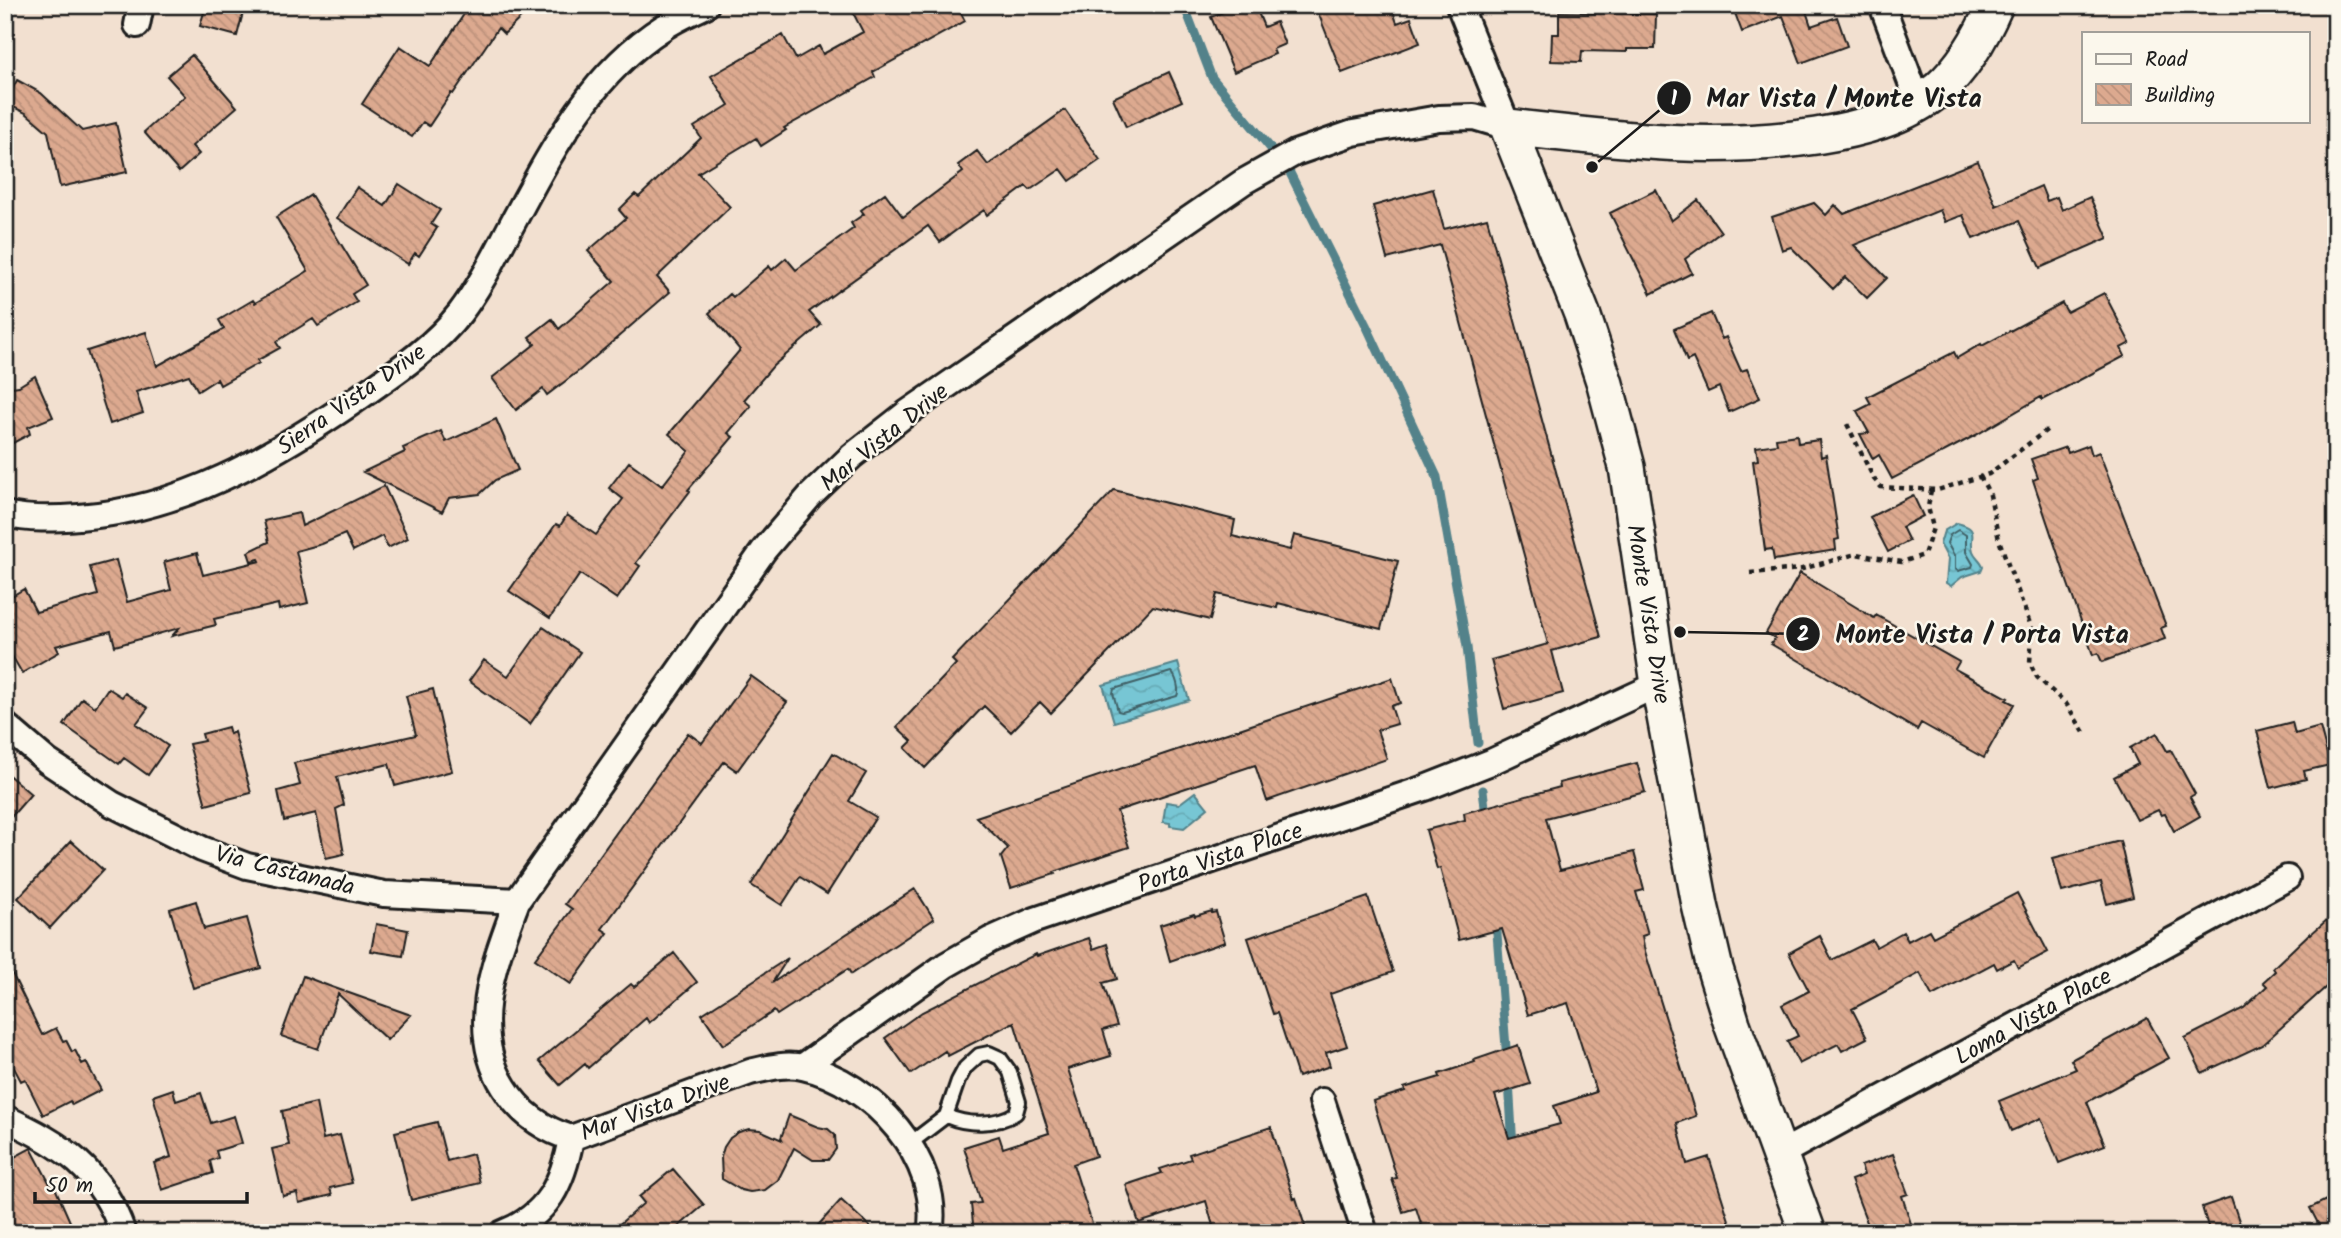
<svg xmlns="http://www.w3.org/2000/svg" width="2341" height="1238" viewBox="0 0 2341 1238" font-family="Kalam,sans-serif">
	<defs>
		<pattern id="water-waves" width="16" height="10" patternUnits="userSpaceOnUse" patternTransform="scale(1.75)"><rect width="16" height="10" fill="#77c6d4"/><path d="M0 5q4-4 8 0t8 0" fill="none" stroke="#66aab5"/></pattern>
		<pattern id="building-back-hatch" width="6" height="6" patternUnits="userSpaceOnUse" patternTransform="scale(1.75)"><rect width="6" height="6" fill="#dca98f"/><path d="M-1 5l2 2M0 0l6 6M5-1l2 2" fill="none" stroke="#bc917b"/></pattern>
	</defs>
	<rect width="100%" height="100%" fill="#f2e0d0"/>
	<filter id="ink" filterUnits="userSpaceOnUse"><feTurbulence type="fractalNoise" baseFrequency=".0143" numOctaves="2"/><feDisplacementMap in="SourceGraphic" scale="14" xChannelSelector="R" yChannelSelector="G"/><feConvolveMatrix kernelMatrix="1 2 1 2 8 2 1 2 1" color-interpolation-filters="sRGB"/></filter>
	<g filter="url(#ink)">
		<path fill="url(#water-waves)" stroke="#53828a" stroke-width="2" d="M1957,523c25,6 11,14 16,28 2,6 8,9 10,15l-2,5 -19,6 -11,9 -5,-3 2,-24 -8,-15 4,-13z
			M1178,663l11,37 -75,22 -11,-37z
			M1195,792l13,16 -24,20 -14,-2v-3l-7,-1 3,-20 13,2z"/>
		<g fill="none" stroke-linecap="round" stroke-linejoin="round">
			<path stroke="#406066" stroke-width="2" d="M1958,530l8,5v17l7,12 -1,3 -14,4 -3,-2v-12l-8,-14 3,-8z
				M1171,672c5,4 9,18 6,24l-55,16 -4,-1 -5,-18 1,-4z"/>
			<path stroke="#53828a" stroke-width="9" d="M1184,5l28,73 76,91 78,156 71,152 30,170 11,96
				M1483,790l3,26
				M1496,921l11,139
				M1509,1081l4,67"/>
		</g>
		<path fill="url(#building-back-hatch)" stroke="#1c1c1c" stroke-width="2" d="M206,5h39l-8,31 -37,-10z
			M470,5h64l-30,29 -6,-6 -45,66 -2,-1 -22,33 -6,-4 -11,15 -50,-33 38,-58 30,20z
			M849,5h108l8,16 -92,51 2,5 -91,51 2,2 -25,16 -5,-8 -58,35 32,34 -73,70 13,15 -90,78 -33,25 -4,-6 -27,21 -24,-32 43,-34 -6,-7 23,-18 7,10 55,-48 -26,-30 38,-33 -7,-8 16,-16 4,3 62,-59 -7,-11 35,-22 -18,-29 72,-41 13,24 23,-13 4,8 40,-22z
			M1239,5h16l9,22 12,-5 9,22 -12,5 2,5 -41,18 -23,-55z
			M1315,5h76l6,18 14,-5 9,25 -78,30z
			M1732,5h74l-1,3 6,18 26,-9 10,29 -46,17 -18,-47 -41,16z
			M1559,12l97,2 -1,35h-28v3l-45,-1 -1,11 -30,-1 1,-27h7z
			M192,55l45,52 -45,39 7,8 -20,18 -35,-40 41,-36 -18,-20z
			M1169,72l13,29 -56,26 -13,-29z
			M17,80l24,13 41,38 34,-8 11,49 -67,15 -12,-55 -22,-19 -21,-10z
			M1065,110l35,50 -30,21 -9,-12 -31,21 -4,-4 -39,29 -3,-5 -44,32 -12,-16 -119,86 12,13 -48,41 -29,34 7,6 -23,27 5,4 -45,53 2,1 -54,72 4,3 -23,33 -37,-25 -30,44 -41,-27 47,-67 4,2 7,-11 29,20 27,-36 -14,-11 20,-26 33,24 27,-35 -20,-17 71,-84 -31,-37 21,-19 3,3 36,-31 3,4 14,-12 10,12 58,-42 -3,-5 13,-9 -3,-4 24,-17 18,24 60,-45 -5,-7 19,-14 11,14z
			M1978,161l18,45 45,-20 6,15 10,-4 5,13 28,-13 18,41 -68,30 -21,-47 -46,18 -10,-24 -18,7 -5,-12 -86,35 33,33 -20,20 -22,-21 -12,12 -42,-42 -9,3 -10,-33 42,-14 12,12 9,-10 9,9z
			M399,184l41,26 -9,14 6,4 -18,28 -4,-3 -7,11 -71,-46 20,-31 28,19z
			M1433,189l11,40 43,-11 114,419 -49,14 11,42 -59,16 -13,-49 57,-16 -108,-399 -53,14 -14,-53z
			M1656,190l15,31 27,-21 23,32 -36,27 7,14 -41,21 -41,-81z
			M311,195l55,90 -14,9 5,8 -39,24 -5,-7 -37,23 4,6 -22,12 1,3 -39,22 -3,-6 -19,12 -9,-16 -53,17 7,21 -33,11 -23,-73 59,-19 11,34 67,-37 -5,-9 34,-20 2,3 53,-32 -32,-54z
			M2104,293l26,50 -9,5 4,8 -83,44 -1,-3 -65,38 -84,44 -13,-24 -6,4 -13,-25 9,-1 -12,-22 14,-7 -4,-7 87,-45 3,6 24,-14 1,2 80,-43 5,9z
			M1711,313l11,26 4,-2 15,34 6,-2 13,29 -31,14 -10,-25 -11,5 -15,-34 -6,3 -13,-32z
			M5,374h2l5,13 7,-1 16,-10 18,41 -25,10 2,7 -25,13z
			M496,419l22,51 -23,10 -15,14 -31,4 -7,14 -79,-40 42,-20 -2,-4 38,-17 5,11z
			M1797,435l1,8 21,-3 2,17 5,-2 13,84 -4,1 1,10 -62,10 -2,-11 -7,1 -12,-89 5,-1 -2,-13 21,-3 -1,-6z
			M2089,445l3,10 7,-3 67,174 -5,2 4,11 -63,23 -4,-9 -5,2 -25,-71 -35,-104 5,-2 -7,-19 35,-12 2,6z
			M384,486l24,52 -20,10 -6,-12 -29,15 -8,-17 -23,10 -26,7 12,52 -29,7 -1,-6 -64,15 2,6 -44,11 7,-8 -64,18 -4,-15 -55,15 3,6 -37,21 -17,-29v-44l19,-11 12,23 62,-17 -8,-28 26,-7 11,42 44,-12 -7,-28 33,-9 6,22 57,-14 -1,-2 -8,2 -3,-9 21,-10 -5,-21 35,-8 3,13z
			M1114,490l121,30 -3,16 58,14 4,-15 104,26 -17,68 -103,-26 -1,5 -60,-14 -7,26 -57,-14 -102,107 -11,-11 -29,30 -27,-26 -59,62 -20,-20 7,-7 -15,-14 59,-63 -4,-4z
			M1913,495l10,21 -21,11 7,14 -21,11 -18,-35z
			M1800,573l74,45 2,-3 83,47 -4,7 53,29 -2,2 8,4 -30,54 -63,-35 -4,7 -146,-86 4,-6 -9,-5z
			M543,627l37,25 -50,72 -61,-43 15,-21 24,16z
			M751,676l36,26 -50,69 -13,-9 -122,167 6,4 -37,51 -36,-25 37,-50 -7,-5 123,-171 14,10z
			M1392,678l8,25 -9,3 6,18 -20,6 10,29 -120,42 -12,-36 -138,46 12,36 -75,25 1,2 -44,14 -10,-31 7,-9 -32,-31z
			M108,688l14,9 3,-4 23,15 -12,16 32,22 -20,29 -24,-17 -5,6 -55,-39 18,-27 13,9z
			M433,689l19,82 -57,15 -6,-22 -52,13 7,28 -8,4 8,45 -18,4 -10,-45 -32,8 -6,-30 22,-6 -6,-22 122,-28 -10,-39z
			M2292,722l3,12 25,-7 10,38 -26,6 2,8 -35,9 -14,-57z
			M228,727l2,7 4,-2 17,61 -45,12 -17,-61 15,-3 -2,-7z
			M2157,733l10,18 4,-1 24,44 -5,3 10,19 -26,15 -9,-17 -4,1 -3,-5 -21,10 -23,-43 24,-13 -8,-16z
			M833,753l33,20 -17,28 27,16 -49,77 -27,-17 -18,28 -31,-20z
			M1637,763l8,29 -99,26 14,52 74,-18 10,38 -8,2 12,42 -6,2 2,12 52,168 -19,7 10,41 22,-7 24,76h-309l-8,-25 -13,4 -11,-33 5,-1 -24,-77 32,-10 -1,-3 36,-11 -1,-3 36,-12 -1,-2 44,-15 12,39 -35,11 14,43 51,-14 -6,-18 42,-14 -28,-89 -40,12 -26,-86 -43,11 -19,-72 -3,1 -11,-39 39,-10 -1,-7 96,-26 -1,-4z
			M5,772l26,22 -26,30z
			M71,841l32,29 -53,58 -32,-30z
			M2120,841l13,56 -26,7 -6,-22 -39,10 -9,-34z
			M915,889l19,30 -83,55 -3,-5 -71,46 -3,-4 -51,34 -21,-31 86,-56 -16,25z
			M2017,893l31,59 -30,16 -4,-8 -17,9 -3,-6 -62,33 -12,-23 -68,36 15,29 -25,13 -4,-7 -39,20 -12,-23 11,-5 -16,-31 27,-14 -20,-38 31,-17 12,24 40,-20 4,7 27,-15 5,9 21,-11 4,7z
			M1368,897l25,75 -63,22 17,52 -21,7 4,13 -32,11 -21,-64 -4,1 -25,-76z
			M196,901l8,28 43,-11 14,50 -68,20 -23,-79z
			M1212,911v2l4,-1 9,30 -55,19 -10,-36 34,-11 1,2z
			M2336,912v66l-74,67 -60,28 -17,-35 59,-30 23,-22 -4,-4 12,-11 -2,-3 37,-35 1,1z
			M376,924l32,6 -5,26 -32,-5z
			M1089,938l4,11 14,-5 10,35 -14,4 14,43 -14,4 8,26 -43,13 28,87 -23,8 22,69h-121l-3,-29 10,-1 -17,-56 35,-11 4,12 46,-15 -35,-111 -66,34 -3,-5 -34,23 -26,-36 37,-26 114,-58 1,2z
			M674,953l23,29 -48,41 -3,-5 -58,50 -3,-4 -25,21 -21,-24 92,-77 3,3z
			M5,959l37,76 14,-7 7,13 3,-1 6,12 3,-2 7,14 4,-2 15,28 -29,15 -2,-4 -27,14 -18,-36 -4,2 -16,-30z
			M303,976l26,10 82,29 -24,25 -49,-46 -20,55 -37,-13z
			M2147,1018l22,40 -82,44 18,43 -46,18 -18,-45 -30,13 -12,-30 77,-32 -5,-9z
			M173,1089l3,12 25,-8 10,30 23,-7 8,27 -26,8 2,7 -8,3 3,12 -51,17 -8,-27 17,-6 -18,-61z
			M316,1103l7,36 17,-4 12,48 -22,5 2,7 -33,8 -2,-10 -14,3 -11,-47 17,-4 -7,-34z
			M789,1115l29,12 10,2 7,6 1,14 -8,11h-15l-19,-12 -16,32 -13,10 -15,2 -9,-2 -19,-11 -1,-22 3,-10 6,-9 9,-6 10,-3 11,1 22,10 -1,-2z
			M437,1122l10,39 26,-7 7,29 -69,17 -16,-68z
			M1271,1127l23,72 2,-1 11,35h-92l-9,-32 -67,22 -13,-38 36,-12 -2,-4 31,-10 -2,-5z
			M31,1148l19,36 3,-1 22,50h-70v-71z
			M1893,1154l15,40 -6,2 12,37h-43l-20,-53 13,-5 -3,-9z
			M673,1169l31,36 -33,28h-62l35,-30 -5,-6z
			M2336,1195v38h-13l-13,-25z
			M2231,1197l12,36h-33l-8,-26z
			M841,1200l36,33h-66z"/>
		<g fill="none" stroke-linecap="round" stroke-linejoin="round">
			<g stroke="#1c1c1c" stroke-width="18">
				<path id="lane" d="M908,1145l38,-29 12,-35 7,-13 14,-13 10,-2 11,5 10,14 9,30 -3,11c-20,13 -49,12 -70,3"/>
			</g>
			<g stroke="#1c1c1c" stroke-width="30">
				<path id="street" d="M1459,5l49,122
					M1882,5l37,99
					M137,25l4,-20
					M5,514c24,6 49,5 74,3 103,-8 191,-59 275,-116 37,-26 78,-52 106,-88 20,-26 35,-57 51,-87 40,-74 79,-152 153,-199 13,-9 28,-15 42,-22
					M5,725l42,36 65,43 90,45 45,17 137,28 133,7
					M802,1067l144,-102 44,-25 45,-20 390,-132 66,-26 168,-78
					M1322,1101l43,132
					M5,1118c58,27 96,51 118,115
					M1780,1154l507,-276
					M503,1233c45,-18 60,-50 68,-95
					M930,1233c13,-73 -58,-151 -127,-166 -18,-4 -35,1 -53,5l-179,66c-29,-9 -51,-25 -67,-51 -37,-59 -9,-126 13,-186l247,-351 46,-54 42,-40 55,-43 336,-231 52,-29 58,-20 86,-15 35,-1 34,10"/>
			</g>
			<g stroke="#1c1c1c" stroke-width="40">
				<path id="secondary" d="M1808,1233l-76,-209 -17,-55 -15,-64 -41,-221 -32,-217 -22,-83 -23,-70 -74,-187c106,12 202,25 308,9 43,-7 89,-18 123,-47 25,-22 43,-54 56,-84"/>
			</g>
			<path stroke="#1c1c1c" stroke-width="4.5" stroke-dasharray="5 5" stroke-linecap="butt" d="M1847,424l27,55 7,8 57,3 51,-16 59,-45
				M1980,476l10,19 9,45 33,89 -2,34 7,14 30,28 18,29
				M1750,573l52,-4 54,-15 46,8 22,-7 9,-27 -5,-21 3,-17"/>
			<use href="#lane" stroke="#fbf7ec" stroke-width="12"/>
			<use href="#street" stroke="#fbf7ec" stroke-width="24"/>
			<use href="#secondary" stroke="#fbf7ec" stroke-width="35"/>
		</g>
	</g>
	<g text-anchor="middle" stroke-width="5" stroke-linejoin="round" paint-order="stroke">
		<g font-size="24" fill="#1c1c1c" stroke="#fbf7ec">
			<text transform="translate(351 399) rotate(-35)" y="8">Sierra Vista Drive</text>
			<text transform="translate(884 437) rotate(-39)" y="8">Mar Vista Drive</text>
			<text transform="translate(1649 614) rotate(81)" y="8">Monte Vista Drive</text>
			<text transform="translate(1220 857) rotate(-19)" y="8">Porta Vista Place</text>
			<text transform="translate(285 870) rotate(14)" y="8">Via Castanada</text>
			<text transform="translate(2033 1016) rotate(-29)" y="8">Loma Vista Place</text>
			<text transform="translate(655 1107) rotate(-20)" y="8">Mar Vista Drive</text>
		</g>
	</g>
	<path fill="none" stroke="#1c1c1c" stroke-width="2.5" d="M1592 167L1674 98M1680 632L1803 634"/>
	<g fill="#1c1c1c" stroke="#fbf7ec" stroke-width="2.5">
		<circle cx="1592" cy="167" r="7"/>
		<circle cx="1680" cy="632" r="7"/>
		<circle cx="1674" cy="98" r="18"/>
		<circle cx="1803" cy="634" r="18"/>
	</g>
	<g font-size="21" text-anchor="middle" font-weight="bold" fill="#fff">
		<text x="1674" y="105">1</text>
		<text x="1803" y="641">2</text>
	</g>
	<g font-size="26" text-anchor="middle" font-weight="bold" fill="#1c1c1c" stroke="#fbf7ec" stroke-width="5" stroke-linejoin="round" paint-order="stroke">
		<text x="1844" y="107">Mar Vista / Monte Vista</text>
		<text x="1982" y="643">Monte Vista / Porta Vista</text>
	</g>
	<rect width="2341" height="1238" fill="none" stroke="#fbf7ec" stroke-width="28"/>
	<rect x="14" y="14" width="2313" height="1210" fill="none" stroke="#1c1c1c" stroke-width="2.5" filter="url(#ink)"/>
	<rect x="2082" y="32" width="228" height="91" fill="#fbf7ec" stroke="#a29f99" stroke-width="2"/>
	<rect x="2096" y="54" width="35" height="10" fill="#fbf7ec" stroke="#a29f99" stroke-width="2"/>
	<text x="2145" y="66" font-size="21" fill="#1c1c1c">Road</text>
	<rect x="2096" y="84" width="35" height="21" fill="url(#building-back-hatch)" stroke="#a29f99" stroke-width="2"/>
	<text x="2145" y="102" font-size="21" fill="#1c1c1c">Building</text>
	<path d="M35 1192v10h212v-10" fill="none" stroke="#1c1c1c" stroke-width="3.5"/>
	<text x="46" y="1192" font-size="21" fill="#1c1c1c" stroke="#fbf7ec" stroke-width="5" paint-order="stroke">50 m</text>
</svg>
